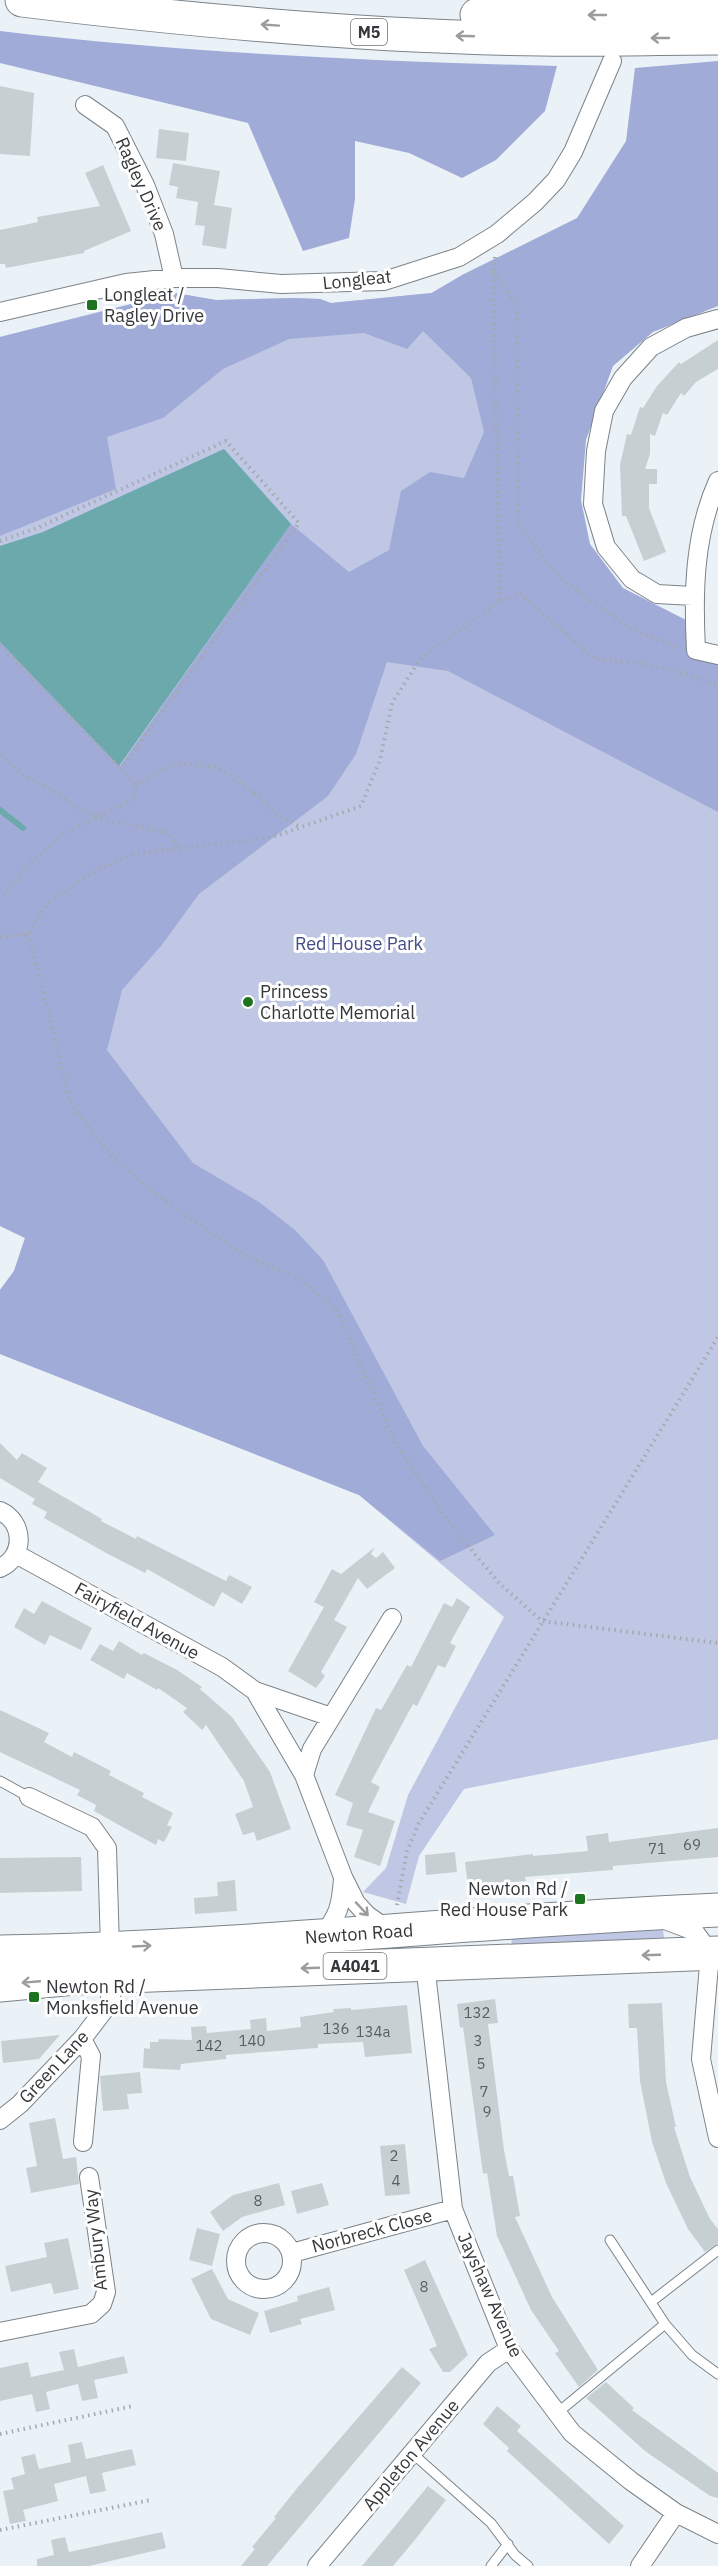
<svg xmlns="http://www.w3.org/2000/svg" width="718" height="2566" viewBox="0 0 718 2566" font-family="'IBM Plex Sans',sans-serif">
	<rect width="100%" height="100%" fill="#eaf2f8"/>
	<path fill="#bfc7e4" d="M464,274l118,286 136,103v1076l-254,50 -45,67 -13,48 -43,-12 23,-24 22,-73 96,-178 -145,-122 -359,-141v-64l14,-19 11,-33 -25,-12v-889l175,-44 41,7 77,-2 27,1 11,4 100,-10z
		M663,1930l2,15 -153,4 -1,-15z"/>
	<path fill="#a1abd7" d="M0,31c185,22 371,30 557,35l-12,45 -49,49 -34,18 -53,-25 -54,-12v58l-6,39 -46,13 -55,-128 -248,-60z
		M718,61v245l-65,26 -40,34 -27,74 -5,60 9,44 33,44 65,33 30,42v149l-270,-141 -61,-9 -31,92 -28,42 -129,98 -38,52 -39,44 -15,60 86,113 66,39 36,28 28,30 100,186 72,89 -55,26 -81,-66 -359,-141v-64l14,-19 11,-33 -25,-12v-584l120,124 171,-242 58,48 40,-22 12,-59 29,-19 34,6 20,-46 -13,-54 -48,-47 -16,18 -43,-16 -75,6 -66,30 -60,49 -56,19 9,52 -116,47v-199l175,-44 41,7 77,-2 27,1 11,4 101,-10 32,-19 113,-56 49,-77 9,-73z"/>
	<path fill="#6ca9ac" d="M224,449l67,75 -172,242 -119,-124v-96l43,-14z"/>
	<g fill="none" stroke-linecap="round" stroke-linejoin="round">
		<path stroke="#6ca9ac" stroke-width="6" d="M0,810l23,18"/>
	</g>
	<path fill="#c6d0d3" d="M0,86l34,7 -4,63 -30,-2z
		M159,129l30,4 -3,28 -30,-3z
		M173,163l47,8 -6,34 18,3 -6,41 -24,-4 3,-19 -10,-1 3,-23 -22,-4 2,-11 -9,-2z
		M103,165l28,66 -47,20v2l-78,15 -1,-4h-5v-34l38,-8 -1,-5 63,-11 -15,-33z
		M718,340v29l-22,13 -12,14 -3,-3 -14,22 -4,-2 -8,23 -5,-2v20l-5,15h12v15h-8v24l17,44 -22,9 -18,-45h-4l-2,-51 7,-31 4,1 9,-28 3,1 14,-22 22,-24 2,2z
		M0,1443l17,17 5,-7 25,15 -9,14 64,37 -1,2 35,18 1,-3 89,45 3,-6 23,12 -10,17 -20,-12 -8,15 -67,-38 -2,4 -37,-19 -64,-36 3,-6 -15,-8 3,-5 -35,-21z
		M375,1547l-4,7 5,4 7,-6 12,16 -28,21 -9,-11 -24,42 13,7 -26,45 4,4 -9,12 -28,-17 36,-64 -10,-5 18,-33 9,5z
		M457,1598l13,9 -20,36 6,3 -11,22 -7,-3 -21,41 -4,-2 -42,78 9,5 -12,25 27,9 -15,45 -26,-9 9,-27 -17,-5 7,-22 -18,-8 41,-87 5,2 26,-45 4,2 33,-64 8,4z
		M42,1601l50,27 -11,22 -31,-15 -5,10 -31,-18 10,-19 10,6z
		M119,1641l23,14 2,-2 33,17 25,17 -2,2 32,28 38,55 21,57 -34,12 -3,-9 -11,3 -8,-21 18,-7 -9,-26 -38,-56 -4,5 -19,-18 4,-4 -29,-20 -1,2 -30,-17 -3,6 -34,-19 10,-16 13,7z
		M0,1710l49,23 -5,9 28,15 2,-5 37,19 -2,4 35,18 -2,4 31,16 -6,12 5,2 -8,15 -6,-3 -2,6 -28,-15 -34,-19 2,-6 -19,-10 3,-5 -80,-38z
		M718,1828v29l-105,9v4l-88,7 1,4 -58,5 -3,-24 68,-8v2l55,-5 -2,-15 22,-3 1,9z
		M455,1852l2,20 -31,3 -1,-20z
		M81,1857l1,34 -82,2v-35z
		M235,1880l2,31 -42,3 -1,-16 24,-2 -1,-14z
		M495,1999l3,24 -10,1 16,126 5,26h4l7,40 -5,1 37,80 46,73 -19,17 -24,-34 4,-2 -28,-41 -27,-59 -7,-15 -10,-63 -4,1 -20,-147 -3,1 -3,-24z
		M662,2003l4,79 10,45h-2l16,50 20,42 8,10v14l-13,9 -17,-23 -22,-46 -14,-41 -12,-61 -3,-53h-8l-1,-24z
		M407,2005l5,48 -47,4 -2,-15 -45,2v4l-92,7v4l-45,5 -1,6 -37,-2 1,-20 6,1v-7h8l1,-3 33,1 -1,-13 15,-1 1,7 44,-4 -1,-9 16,-2 1,13 34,-4 -1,-10 34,-5 -1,-3 18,-1v2z
		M60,2035l-21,24 -36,4 -2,-22z
		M140,2072l2,21 -15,1 2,15 -26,2 -3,-35z
		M55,2118l8,41 13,-2 3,27 -48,9 -5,-25 11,-2 -8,-43z
		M405,2144l5,50 -25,2 -5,-50z
		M279,2183l6,22 -43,12 -19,14 -13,-19 23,-17z
		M322,2183l7,22 -32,9 -6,-23z
		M197,2228l23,6 -8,32 -23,-6z
		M68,2238l11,51 -25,5 -3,-11 -40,9 -6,-26 42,-9 -3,-14z
		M425,2260l43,95 -18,17h-7l-14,-23 8,-3 -33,-76z
		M212,2269l16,30 31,14 -9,22 -39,-16 -20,-40z
		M329,2287l6,23 -35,9 2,5 -32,9 -6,-22 34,-10 -1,-5z
		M74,2349l4,18 46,-11 4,17 -34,7 4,18 -16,3 -4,-17 -32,8 4,17 -14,3 -4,-18 -32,7v-33l28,-6 3,15 33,-7 -5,-18z
		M402,2367l19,16 -154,183h-26l14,-17 -3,-2 24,-29 -2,-1 24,-30z
		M606,2382l28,26 -2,2 86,63v25l-8,-2 -65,-45 -59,-53z
		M497,2406l24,20 -4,5 107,95 -15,18 -102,-93 2,-3 -26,-24z
		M82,2442l4,17 46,-10 4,16 -34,8 4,18 -16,3 -4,-18 -32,8 4,17 -35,9 3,11 -16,3 -7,-33 11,-2 -3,-11 14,-4 -4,-17 14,-3 4,15 32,-7 -3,-17z
		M428,2486l18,14 -32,41 -21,25h-31z
		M162,2532l4,16 -77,18h-52v-7l17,-4 -3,-15 14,-3 4,15z"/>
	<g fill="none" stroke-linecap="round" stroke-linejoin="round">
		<g stroke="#7c8388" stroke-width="11">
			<path id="lane" d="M0,1781l29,16
				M610,2240l55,84 27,31 26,19
				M651,2302l67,-52
				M556,2414l109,-90
				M412,2453l79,70 24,32 13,11
				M491,2566l17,-22"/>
		</g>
		<g stroke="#7c8388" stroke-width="20">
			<path id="street" d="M85,105l30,21 30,59 19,49 10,44
				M0,312l126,-29 48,-5h44l63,6 103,-3 75,-24 38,-23 38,-32 21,-22 17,-28 39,-91
				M718,481c-24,53 -25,111 -22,169l22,5
				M693,596l-36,-2 -25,-15 -26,-32 -13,-43 3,-53 8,-40 19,-33 28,-31 35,-19 32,-9
				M0,1511c25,11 25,46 0,57
				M16,1554l206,113 33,24 76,26
				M255,1691l49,84 39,102 13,26 11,12 21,15
				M304,1775l8,-26 80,-131
				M29,1797l63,30 15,21 3,100
				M665,1920l29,11 16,22
				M322,1936c17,-21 19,-31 21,-57
				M712,1948l-2,5 -9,106 17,79
				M425,1964l28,245 56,140 63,84 59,48 45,32 42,21
				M82,2039l9,17 -8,86
				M0,2120l20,-16 62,-65 26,-34 9,-28
				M236 2261a28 28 0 1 1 56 0a28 28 0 1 1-56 0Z
				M292,2253l161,-44
				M0,2332l91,-18 11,-10 4,-12 -17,-115
				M317,2566l171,-203 21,-14
				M640,2566l36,-53"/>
		</g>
		<g stroke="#7c8388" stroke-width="35">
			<path id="highway" d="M22,0c172,21 346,37 519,39 59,1 118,-1 177,-1
				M477,15h241
				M0,1952c240,-4 478,-32 718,-42
				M0,1985l75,-7 643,-25"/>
		</g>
		<path stroke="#a3a9ad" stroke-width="4" stroke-dasharray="1.5 4.5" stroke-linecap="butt" d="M495,257l-2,15 7,329
			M493,272l24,33 1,220 43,54 72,51 46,18
			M0,541l37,-13 189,-87 73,82 -178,246
			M0,645l136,140 -2,14 -72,36 -31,28 -31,36
			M0,755l23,20 21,10 32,22 23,11 69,15 12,15
			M136,785l39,-22 42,4 41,28 17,18 25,14
			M28,934l21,79 20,87 25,35 14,17 30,28 44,33 64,43 52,22 38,31 61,137 53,78 49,59 43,38 176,22
			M0,937l28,-3 20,-31 47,-32 39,-17 139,-17 88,-31 19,-46 12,-57 29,-45 79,-57 21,-7 73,65 43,4 39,8 42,14
			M397,1905l10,-54 12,-28 299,-486
			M0,2434l133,-28
			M0,2530l151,-30"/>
		<use href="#lane" stroke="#fff" stroke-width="9"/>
		<use href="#street" stroke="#fff" stroke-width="18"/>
		<use href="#highway" stroke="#fff" stroke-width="33"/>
	</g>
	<defs><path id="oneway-shaft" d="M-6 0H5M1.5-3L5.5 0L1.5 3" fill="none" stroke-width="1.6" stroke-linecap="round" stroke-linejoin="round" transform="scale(1.5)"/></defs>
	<g stroke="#9a9c9d">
		<use href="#oneway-shaft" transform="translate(597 15) rotate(180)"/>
		<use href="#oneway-shaft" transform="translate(270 25) rotate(-176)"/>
		<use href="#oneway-shaft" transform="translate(465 36) rotate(-178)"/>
		<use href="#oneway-shaft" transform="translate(660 38) rotate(180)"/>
		<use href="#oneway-shaft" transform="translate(362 1909) rotate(47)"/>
		<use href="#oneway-shaft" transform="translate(142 1946) rotate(-3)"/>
		<use href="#oneway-shaft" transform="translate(651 1955) rotate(178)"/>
		<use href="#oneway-shaft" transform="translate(310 1968) rotate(178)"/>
		<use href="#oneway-shaft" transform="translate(31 1982) rotate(175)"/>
	</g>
	<g fill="#1d731f" stroke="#fefefe" stroke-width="2">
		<rect x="86" y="299" width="12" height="12" rx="3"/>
		<circle cx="248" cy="1002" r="6"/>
		<rect x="574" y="1893" width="12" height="12" rx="3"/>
		<rect x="28" y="1991" width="12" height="12" rx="3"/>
	</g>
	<g text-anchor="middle" stroke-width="6" stroke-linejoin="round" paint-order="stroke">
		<g font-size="15" fill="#595e61">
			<text x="692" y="1850">69</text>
			<text x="657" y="1854">71</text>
			<text x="477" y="2018">132</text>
			<text x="336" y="2034">136</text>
			<text x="373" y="2037">134a</text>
			<text x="252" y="2046">140</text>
			<text x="478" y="2046">3</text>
			<text x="209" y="2051">142</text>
			<text x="481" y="2069">5</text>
			<text x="484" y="2097">7</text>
			<text x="487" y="2117">9</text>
			<text x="394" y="2161">2</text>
			<text x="396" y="2186">4</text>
			<text x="258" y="2206">8</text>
			<text x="424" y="2292">8</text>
		</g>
		<g fill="#fefefe" stroke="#717376" stroke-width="1.5">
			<rect x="351" y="19" width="36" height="26" rx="4.5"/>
			<rect x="323.5" y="1953" width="63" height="26" rx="4.5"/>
		</g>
		<g font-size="16" font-weight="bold" fill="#35383b">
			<text x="369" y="38">M5</text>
			<text x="355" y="1972">A4041</text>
		</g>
		<g font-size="18" fill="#35383b" stroke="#fefefe">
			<text transform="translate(141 184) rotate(66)" y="6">Ragley Drive</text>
			<text transform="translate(357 280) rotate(-6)" y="6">Longleat</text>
			<text transform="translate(137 1621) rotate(29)" y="6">Fairyfield Avenue</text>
			<text transform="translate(359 1934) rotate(-4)" y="6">Newton Road</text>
			<text transform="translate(54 2067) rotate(-47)" y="6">Green Lane</text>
			<text transform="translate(372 2231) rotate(-15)" y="6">Norbreck Close</text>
			<text transform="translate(96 2240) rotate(-96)" y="6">Ambury Way</text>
			<text transform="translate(490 2295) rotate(66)" y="6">Jayshaw Avenue</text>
			<text transform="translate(411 2455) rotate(-50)" y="6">Appleton Avenue</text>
		</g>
		<g font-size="18" fill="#35383b" stroke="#fefefe" text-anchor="start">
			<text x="104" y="301">Longleat /<tspan x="104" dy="21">Ragley Drive</tspan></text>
			<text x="260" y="998">Princess<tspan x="260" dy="21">Charlotte Memorial</tspan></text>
			<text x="568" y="1895" text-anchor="end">Newton Rd /<tspan x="568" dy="21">Red House Park</tspan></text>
			<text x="46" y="1993">Newton Rd /<tspan x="46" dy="21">Monksfield Avenue</tspan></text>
		</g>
		<g font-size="18" fill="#434d85" stroke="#fefefe">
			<text x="359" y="950">Red House Park</text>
		</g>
	</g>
</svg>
